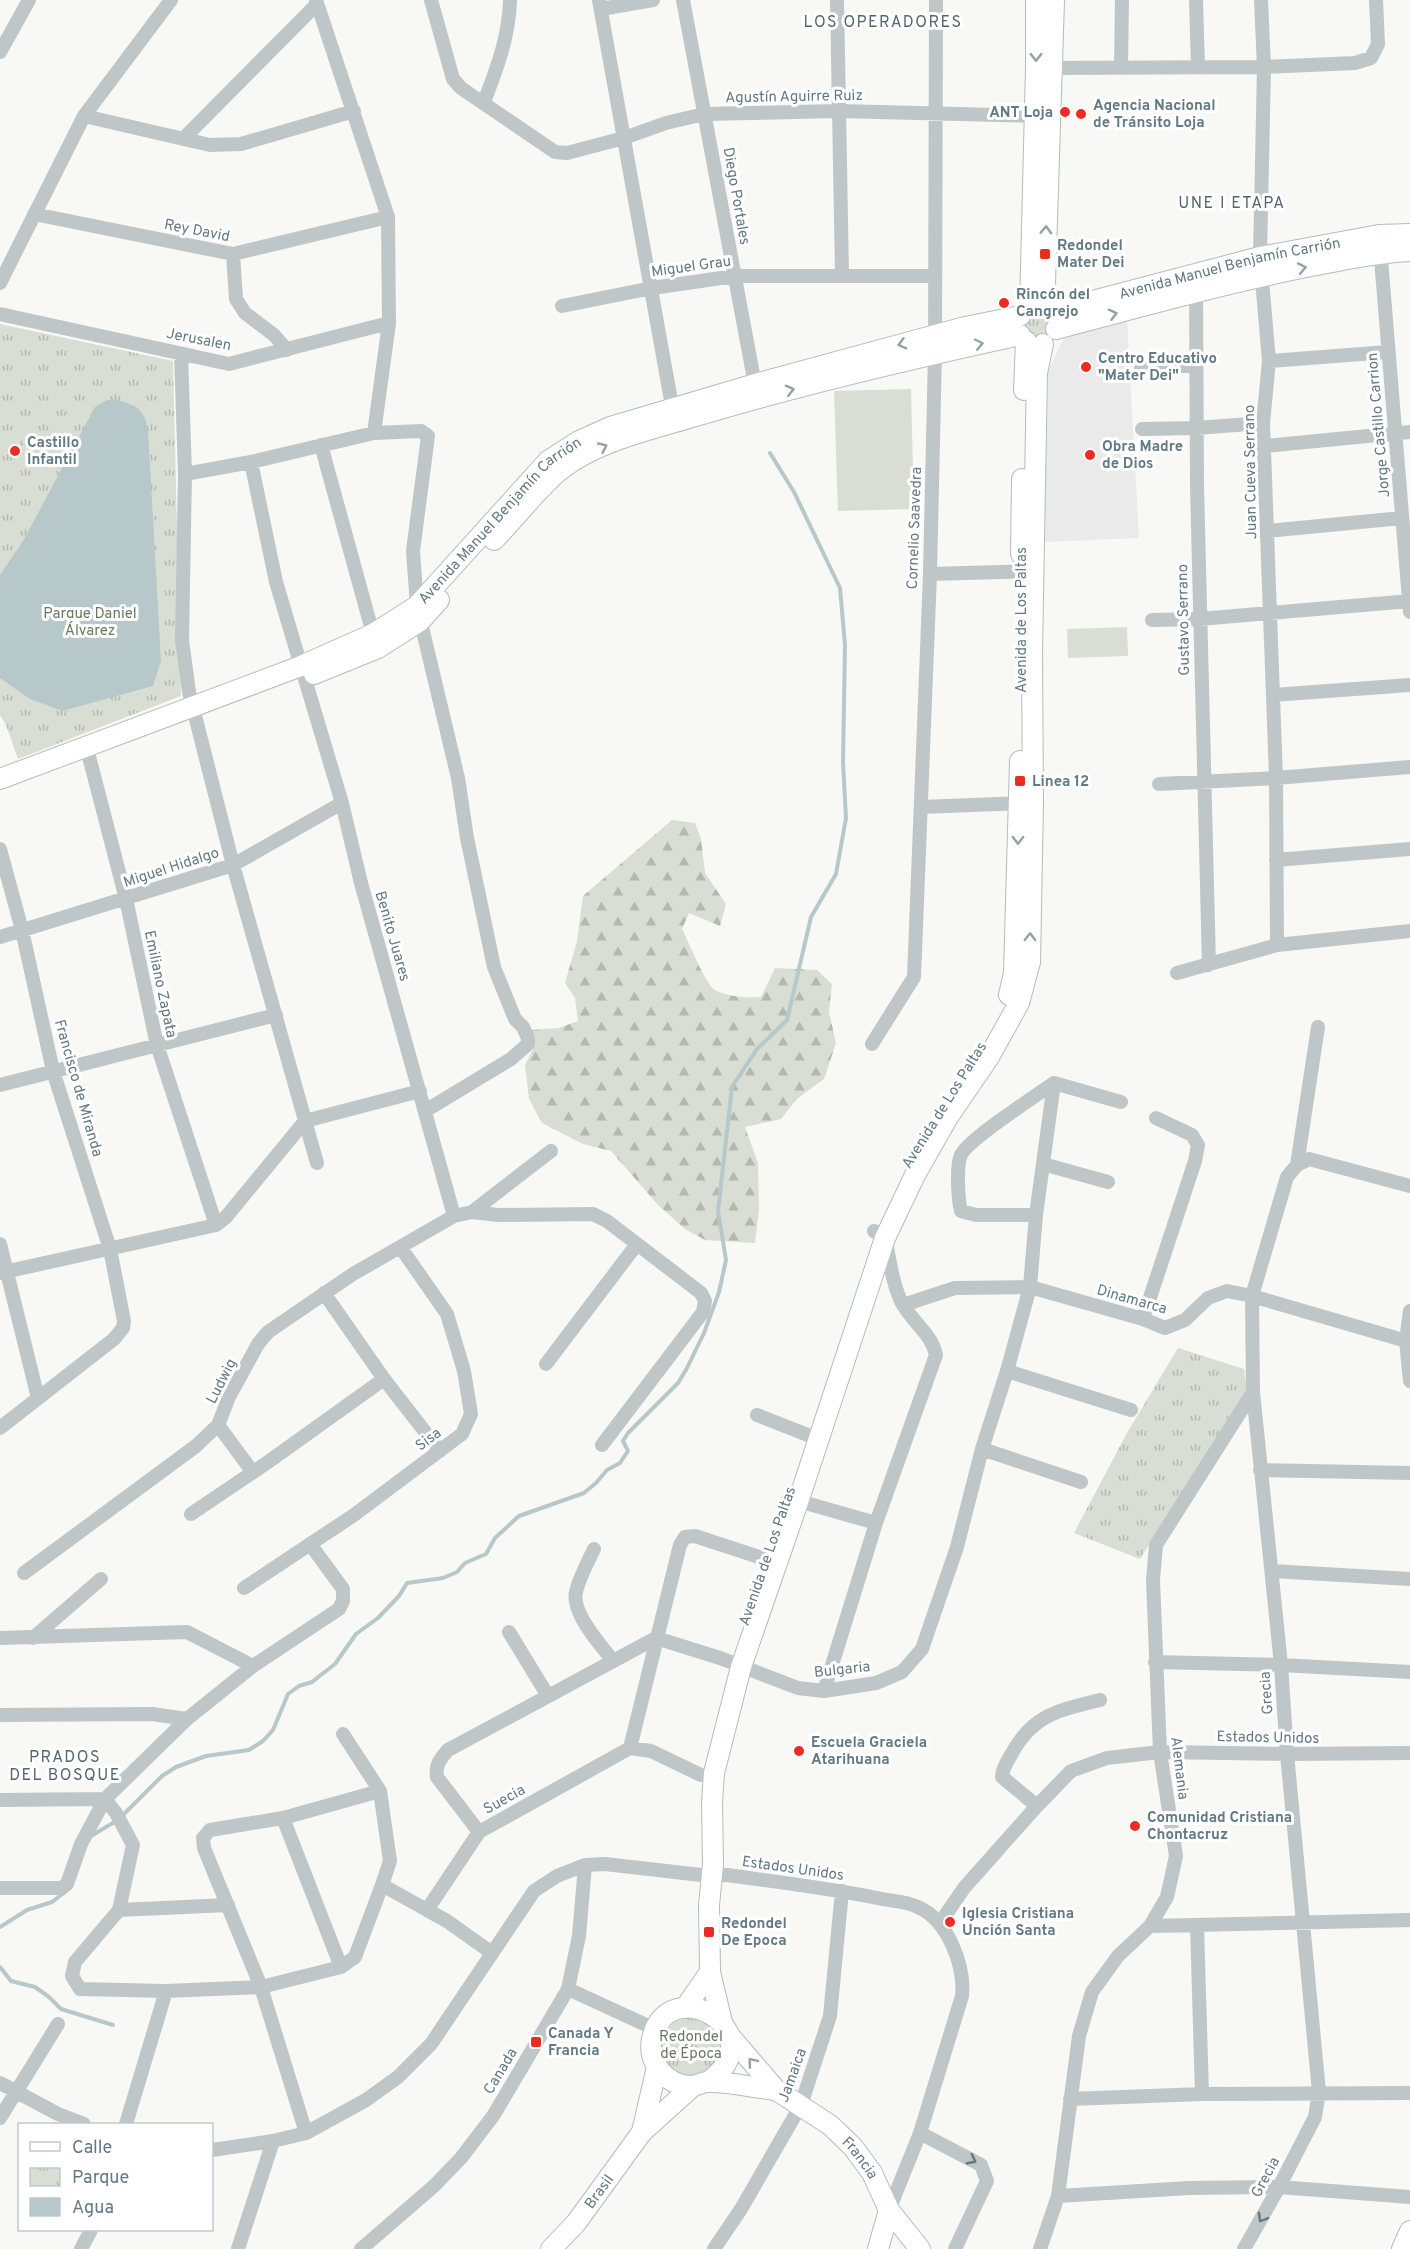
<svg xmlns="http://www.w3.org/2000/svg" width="1410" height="2249" viewBox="0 0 1410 2249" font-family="Overpass,sans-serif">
	<defs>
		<pattern id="forest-firs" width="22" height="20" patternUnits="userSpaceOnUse" patternTransform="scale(1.5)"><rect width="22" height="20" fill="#d9ded4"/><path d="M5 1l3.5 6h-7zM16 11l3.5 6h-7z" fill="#b3b9b1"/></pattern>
		<pattern id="park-tufts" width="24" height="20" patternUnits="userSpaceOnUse" patternTransform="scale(1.5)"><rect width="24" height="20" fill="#d9ded4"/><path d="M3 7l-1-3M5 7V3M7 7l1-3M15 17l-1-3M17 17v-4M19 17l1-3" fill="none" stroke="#b3b9b1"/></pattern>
	</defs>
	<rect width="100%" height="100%" fill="#f8f8f5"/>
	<path fill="#e9eae9" d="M1127,319l12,219 -96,4 5,-171 17,-35z"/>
	<path fill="#d9ded4" d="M911,389l3,120 -76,2 -4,-120z
		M1127,627l1,29 -60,2 -1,-29z"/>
	<path fill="url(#forest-firs)" d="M672,820l23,3 6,16 4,34 21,31 -6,22 -31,-13 -7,16c7,13 23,55 33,61 13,7 32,8 46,7l14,-29 42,2 15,14 -3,28 7,31 -12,36 -27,20 -16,20 -36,8 13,36 1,46 -4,34 -50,-3 -20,-11 -27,-24 -47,-54 -28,-7 -41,-21 -13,-24 -4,-34 8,-16 -2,-19 28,-2 19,-7 -3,-23 -10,-15 12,-42 6,-45z"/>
	<path fill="url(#park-tufts)" d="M1039,309l13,8 -1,15 -6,6 -10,2 -13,-14v-6z
		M0,324l173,37 8,335 -163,63 -12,-34 -6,-10z
		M1178,1348l66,21 3,22 -107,168 -66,-26 53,-100z
		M677,2017h28l17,23c-5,59 -75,37 -61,-5 3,-7 11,-13 16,-18z"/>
	<path fill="#b6c8c9" d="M115,399c21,7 29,8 33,31l13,231 -8,25 -91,25 -32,-12 -30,-21v-103l23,-34 72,-134 12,-7z"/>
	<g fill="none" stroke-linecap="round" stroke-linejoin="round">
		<path stroke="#b6c8c9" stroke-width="4" d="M122,1816l40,-40 14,-9 30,-11 43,-6 14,-9 10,-11 15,-36 11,-8 13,-4 23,-18 21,-30 22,-16 21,-22 8,-13 36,-5 14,-6 8,-9 21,-9 9,-16 24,-22 65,-23 12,-10 11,-13 13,-7 8,-12 -5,-10 5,-8 50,-50 9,-15 17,-35 15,-41 7,-32 -8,-49 14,-124 25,-38 30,-29 24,-103 25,-43 10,-56 -3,-56 2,-117 -5,-57 -46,-96 -24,-39
			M91,1836l25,-15
			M0,1927l27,-17 25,-8 13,-10
			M0,1967l11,14 24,6 14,10 12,12 52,16"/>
		<g stroke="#b3bcbf" stroke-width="22">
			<g id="secondary">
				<path d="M1030,307l6,-239v-68"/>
				<path d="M1048,309l-3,-26 9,-283"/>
				<path id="s1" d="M1051,312l209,-55 119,-22 31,-1"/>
				<path d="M1056,329c83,-22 166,-45 250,-62 35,-7 69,-14 104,-16"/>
				<path d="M1024,390l2,-49"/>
				<path d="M494,540c20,-21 44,-51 65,-69 36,-29 87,-40 130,-53 109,-33 220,-59 331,-83"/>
				<path d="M1021,554l1,-75"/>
				<path d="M314,674l64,-26 42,-27 19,-21"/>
				<path id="s2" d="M0,779l301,-113 72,-32 44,-28 131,-145 31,-20 31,-14 145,-43 210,-57 55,-11"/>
				<path d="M1009,995l5,-22 6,-212"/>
				<path d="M685,2008l25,-36"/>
				<path d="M722,2022l-12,-50 -1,-67 4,-41 -1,-62 2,-29 27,-106 57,-165 87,-264 30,-63 33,-58 41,-60 30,-54 11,-41 3,-159 -1,-151 5,-279 6,-29"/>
				<path id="s3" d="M728,2034l48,56 54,35 23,22 19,26 17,37 31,39"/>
				<path d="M708,2082c70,-51 -41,-113 -56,-43 -5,24 15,46 38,47 7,0 12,-4 18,-4 19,-1 48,6 68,8"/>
				<path d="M642,2132l15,-65"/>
				<path id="s4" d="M551,2249l25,-26 66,-91 51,-46"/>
				<path d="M878,2249l11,-39"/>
				<path d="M1402,2249l8,-18"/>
			</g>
		</g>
		<path stroke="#bfc6c8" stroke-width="14" d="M316,0l72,217 1,106 -15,110
			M431,0l22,79 8,9 94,64 12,1 57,-15 42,-15 38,-9 135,-3 203,5
			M599,0l75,417
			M683,0l73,390
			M837,0l5,274
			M1196,0l2,67
			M1261,0l3,67 -4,190 9,104 -6,62 13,355 1,167
			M601,9l52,-9
			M0,52l29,-52
			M1053,68l211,-1 91,-4 16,-5 7,-14 -2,-44
			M1121,68l1,-68
			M484,102c13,-34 25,-65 26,-102
			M84,116l126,29 31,-1 113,-33
			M183,139l134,-135
			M34,214l199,40 155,-37
			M1380,247l30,365
			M233,254l3,45 9,14 29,22 13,15
			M0,283l84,-167 87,-116
			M1196,286l1,200 12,479
			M562,306l90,-18 83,-12h199
			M0,314l229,50 160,-41
			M181,354l4,120 -3,166 7,52 44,173 84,298
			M1269,361l119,-9
			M1141,369l55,-4
			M1142,429l54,-1 67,-5
			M321,445l52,189
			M1265,446l145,-14
			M251,462l25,120 66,221 19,80 93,333
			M185,474l66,-12 123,-29 47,-2 7,5 -15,115 4,55 41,172 9,60 27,129 21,52 8,8 5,11v6l-17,15 -86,52
			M1268,531l134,-13
			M930,574l104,-3
			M1152,620l48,-1 210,-18
			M1273,695l137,-10
			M86,745l40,154 31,146 59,180
			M1159,784l117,-6 134,-11
			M921,807l104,-4
			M0,849l22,81 31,141 57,178 14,72 -1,7 -9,11 -114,89
			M1276,860l134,-11
			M0,937l233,-72 109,-62
			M1177,973l100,-28 133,-14
			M872,1044l42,-67 16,-403 5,-221 1,-353
			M1054,1083l67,19
			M0,1085l276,-70
			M1043,1164l65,18
			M1297,1165l12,-6 101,27
			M472,1212l26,3 95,-1 14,7 94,72 4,8 -2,11 -101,133
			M1036,1215h-60l-15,-4c-3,-11 -5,-46 0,-56 7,-16 75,-59 93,-72
			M0,1244l38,154
			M0,1273l216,-48 10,-8 79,-96 115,-30
			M324,1293l60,86 56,72
			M903,1305l52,-17 75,-1 113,32 22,9 20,-8 23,-22 19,-7 25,5 158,46
			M1410,1311l-4,30 4,40
			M1143,1319l52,-158 3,-16 -6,-10 -36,-17
			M546,1364l91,-120
			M1007,1371l124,39
			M757,1415l61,24
			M218,1425l34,46
			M982,1449l99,33
			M1260,1470l150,3
			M788,1498l88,25
			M191,1514l77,-52 116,-83
			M594,1549c-6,13 -15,29 -18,43 -5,21 25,53 37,69
			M1272,1571l138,8
			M24,1573l172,-127 22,-21 11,-28 29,-53 10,-12 85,-58 101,-58 18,-4 79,-61
			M244,1588l110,-73 108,-81 9,-20 -7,-43 -17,-57 -46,-66
			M509,1632l39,64
			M0,1638l187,-6 66,34
			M33,1638l68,-59
			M1155,1662l126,3 129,7
			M824,1691l52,-168 60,-168c-4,-21 -24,-33 -34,-52 -10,-20 -12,-43 -17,-65l-11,-7
			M0,1715l152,-1 35,5
			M343,1734l37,57 10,70 -8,24
			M630,1748l50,-203 5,-8 10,-1 82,27
			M0,1800l105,-1 82,-80 66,-53 86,-57 4,-8v-12l-33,-45
			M1037,1806l-35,-29c0,-8 5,-15 9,-22 21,-40 48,-45 89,-55
			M283,1818l58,149
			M479,1832l-42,-55c-2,-12 3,-18 11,-27l208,-112 64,20 78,30 26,3 52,-8 26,-11 20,-23 35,-102 25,-98 25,-78 23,-84 6,-72 18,-132
			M0,1888h62l5,-4 14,-40 24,-45 11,14 17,32 -14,65 -44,52 -3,14 8,13 86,2 95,-4 80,-20 14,-10 27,-72 45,25
			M119,1910l109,-5
			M940,1923l24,-35 73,-82 34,-35 36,-13 53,-6 127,2 123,-1
			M1197,1925l5,169
			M1150,1926l260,-6
			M492,1953l-45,-32 -20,-11 52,-78 151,-84 21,3 50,24
			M568,1989l87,40
			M0,2083l58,31 26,10
			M1070,2099l132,-5 208,-1
			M0,2118l58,-94
			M126,2124l40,-133
			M306,2133l-45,-146 -57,-139 -1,-10 7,-8 73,-12 97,-27
			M920,2133l61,32 6,16 -32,68
			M212,2150l61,-9 33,-8 60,-33 32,-23 33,-33 103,-153 23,-15 28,-11 20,-1 105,12 17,-1c50,7 101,13 150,23 13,3 29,3 41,9 30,13 47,59 44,89l-42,137 -31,77
			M1058,2196l131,-8 90,-1 131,10
			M81,2249l10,-19
			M238,2249l35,-108
			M361,2249l73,-63 27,-28 32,-42 25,-42 50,-85 11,-53 6,-71
			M714,2249l27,-40 60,-104 29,-89 12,-125
			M1040,2249l18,-53 21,-160 13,-44 26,-36 32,-30 17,-29 9,-41 -16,-104 -7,-172 3,-35 97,-153
			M1244,2249l35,-62 36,-70 4,-25 -32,-338 -6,-89 -28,-273 -1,-96 35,-119 10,-12 21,-138"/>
		<use href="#secondary" stroke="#fff" stroke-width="20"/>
	</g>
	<defs><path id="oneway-chevron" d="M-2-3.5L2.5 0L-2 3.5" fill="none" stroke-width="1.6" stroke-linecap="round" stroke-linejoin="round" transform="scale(1.5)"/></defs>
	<g stroke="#91a2a8">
		<use href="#oneway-chevron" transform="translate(1036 57) rotate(90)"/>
		<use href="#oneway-chevron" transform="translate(1046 230) rotate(-88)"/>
		<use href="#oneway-chevron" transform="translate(1302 268) rotate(-11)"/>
		<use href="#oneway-chevron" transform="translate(1113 314) rotate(-15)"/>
		<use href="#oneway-chevron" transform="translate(902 344) rotate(165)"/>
		<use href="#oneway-chevron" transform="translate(979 344) rotate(-12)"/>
		<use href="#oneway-chevron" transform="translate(790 390) rotate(-14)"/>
		<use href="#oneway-chevron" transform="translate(603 447) rotate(-25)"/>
		<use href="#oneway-chevron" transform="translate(1018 840) rotate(91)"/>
		<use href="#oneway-chevron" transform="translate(1030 937) rotate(-89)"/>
		<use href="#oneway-chevron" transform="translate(752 2062) rotate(-130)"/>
	</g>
	<g stroke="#627a82">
		<use href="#oneway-chevron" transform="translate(972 2160) rotate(28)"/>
		<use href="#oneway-chevron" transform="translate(1262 2218) rotate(120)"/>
	</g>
	<g fill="#ec2c22" stroke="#fff" stroke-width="2">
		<circle cx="1065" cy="112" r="6"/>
		<circle cx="1081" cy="114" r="6"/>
		<rect x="1039" y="248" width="12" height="12" rx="3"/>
		<circle cx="1004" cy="303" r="6"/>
		<circle cx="1086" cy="367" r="6"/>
		<circle cx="15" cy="451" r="6"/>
		<circle cx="1090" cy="455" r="6"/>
		<rect x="1014" y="775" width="12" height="12" rx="3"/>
		<circle cx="799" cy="1751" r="6"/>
		<circle cx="1135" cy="1826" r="6"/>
		<circle cx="950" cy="1922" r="6"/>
		<rect x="703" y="1926" width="12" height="12" rx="3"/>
		<rect x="530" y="2036" width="12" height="12" rx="3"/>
	</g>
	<g text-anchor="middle" stroke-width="6" stroke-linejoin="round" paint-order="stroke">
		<g font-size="15" fill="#627a82" stroke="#fff">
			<text transform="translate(794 96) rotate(-1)" y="5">Agustín Aguirre Ruiz</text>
			<text transform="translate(737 196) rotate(80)" y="5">Diego Portales</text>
			<text transform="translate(197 230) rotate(11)" y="5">Rey David</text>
			<text transform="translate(691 266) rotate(-8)" y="5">Miguel Grau</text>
			<text dy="5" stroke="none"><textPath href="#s1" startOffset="184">Avenida Manuel Benjamín Carrión</textPath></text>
			<text transform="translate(199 339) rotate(11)" y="5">Jerusalen</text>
			<text transform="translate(1378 425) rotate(-95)" y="5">Jorge Castillo Carrion</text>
			<text transform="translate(1250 472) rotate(-91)" y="5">Juan Cueva Serrano</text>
			<text dy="5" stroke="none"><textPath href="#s2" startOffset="572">Avenida Manuel Benjamín Carrión</textPath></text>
			<text transform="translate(914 528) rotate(-88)" y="5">Cornelio Saavedra</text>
			<text transform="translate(1021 620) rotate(-90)" y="5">Avenida de Los Paltas</text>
			<text transform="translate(1183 620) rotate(-91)" y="5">Gustavo Serrano</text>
			<text transform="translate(171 867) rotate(-18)" y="5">Miguel Hidalgo</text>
			<text transform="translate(393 936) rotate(74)" y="5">Benito Juares</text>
			<text transform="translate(161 984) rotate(78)" y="5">Emiliano Zapata</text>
			<text transform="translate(79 1088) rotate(74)" y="5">Francisco de Miranda</text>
			<text transform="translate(944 1105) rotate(-58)" y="5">Avenida de Los Paltas</text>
			<text transform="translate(1132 1299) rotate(16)" y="5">Dinamarca</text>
			<text transform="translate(221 1381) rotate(-63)" y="5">Ludwig</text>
			<text transform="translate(428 1439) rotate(-37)" y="5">Sisa</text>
			<text transform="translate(767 1556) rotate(-71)" y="5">Avenida de Los Paltas</text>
			<text transform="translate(842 1669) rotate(-6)" y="5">Bulgaria</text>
			<text transform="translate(1266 1693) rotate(-94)" y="5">Grecia</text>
			<text transform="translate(1268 1737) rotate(1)" y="5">Estados Unidos</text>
			<text transform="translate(1180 1768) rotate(83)" y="5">Alemania</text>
			<text transform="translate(504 1799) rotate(-29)" y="5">Suecia</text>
			<text transform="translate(793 1868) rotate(8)" y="5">Estados Unidos</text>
			<text transform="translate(500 2071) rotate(-59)" y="5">Canada</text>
			<text transform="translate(792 2075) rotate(-70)" y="5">Jamaica</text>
			<text dy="5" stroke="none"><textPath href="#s3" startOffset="183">Francia</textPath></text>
			<text transform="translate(1265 2177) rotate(-62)" y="5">Grecia</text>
			<text dy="5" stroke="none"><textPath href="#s4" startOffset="75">Brasil</textPath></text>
		</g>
		<g font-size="15" font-weight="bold" fill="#627a82" stroke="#fff" text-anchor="start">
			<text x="1093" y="110">Agencia Nacional<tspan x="1093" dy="17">de Tránsito Loja</tspan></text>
			<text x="1053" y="117" text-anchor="end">ANT Loja</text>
			<text x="1057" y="250">Redondel<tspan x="1057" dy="17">Mater Dei</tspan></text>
			<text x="1016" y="299">Rincón del<tspan x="1016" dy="17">Cangrejo</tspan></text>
			<text x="1098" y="363">Centro Educativo<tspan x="1098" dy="17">"Mater Dei"</tspan></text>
			<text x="27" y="447">Castillo<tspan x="27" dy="17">Infantil</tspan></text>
			<text x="1102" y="451">Obra Madre<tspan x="1102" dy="17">de Dios</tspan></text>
			<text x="1032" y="786">Linea 12</text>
			<text x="811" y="1747">Escuela Graciela<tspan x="811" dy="17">Atarihuana</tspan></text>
			<text x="1147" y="1822">Comunidad Cristiana<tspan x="1147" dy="17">Chontacruz</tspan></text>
			<text x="962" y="1918">Iglesia Cristiana<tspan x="962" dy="17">Unción Santa</tspan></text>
			<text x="721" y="1928">Redondel<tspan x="721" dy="17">De Epoca</tspan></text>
			<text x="548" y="2038">Canada Y<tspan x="548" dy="17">Francia</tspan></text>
		</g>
		<g font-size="15" fill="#6a7a61" stroke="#fff">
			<text x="90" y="618">Parque Daniel<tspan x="90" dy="17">Álvarez</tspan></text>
			<text x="691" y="2041">Redondel<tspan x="691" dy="17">de Época</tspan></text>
		</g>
		<g font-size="16" letter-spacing="1.5" fill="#54666d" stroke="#fff">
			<text x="883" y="27">LOS OPERADORES</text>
			<text x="1232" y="208">UNE I ETAPA</text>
			<text x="65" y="1762">PRADOS<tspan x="65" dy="18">DEL BOSQUE</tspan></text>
		</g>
	</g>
	<rect x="18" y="2123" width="195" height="108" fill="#ffffff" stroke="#c0cacd" stroke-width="1.5"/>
	<rect x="30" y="2142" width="30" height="9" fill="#ffffff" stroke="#c0cacd" stroke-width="1.5"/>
	<text x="72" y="2153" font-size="18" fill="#627a82">Calle</text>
	<rect x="30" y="2168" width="30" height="18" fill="url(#park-tufts)" stroke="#c0cacd" stroke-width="1.5"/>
	<text x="72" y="2183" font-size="18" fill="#627a82">Parque</text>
	<rect x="30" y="2198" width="30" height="18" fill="#b6c8c9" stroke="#c0cacd" stroke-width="1.5"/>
	<text x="72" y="2213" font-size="18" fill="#627a82">Agua</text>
</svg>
